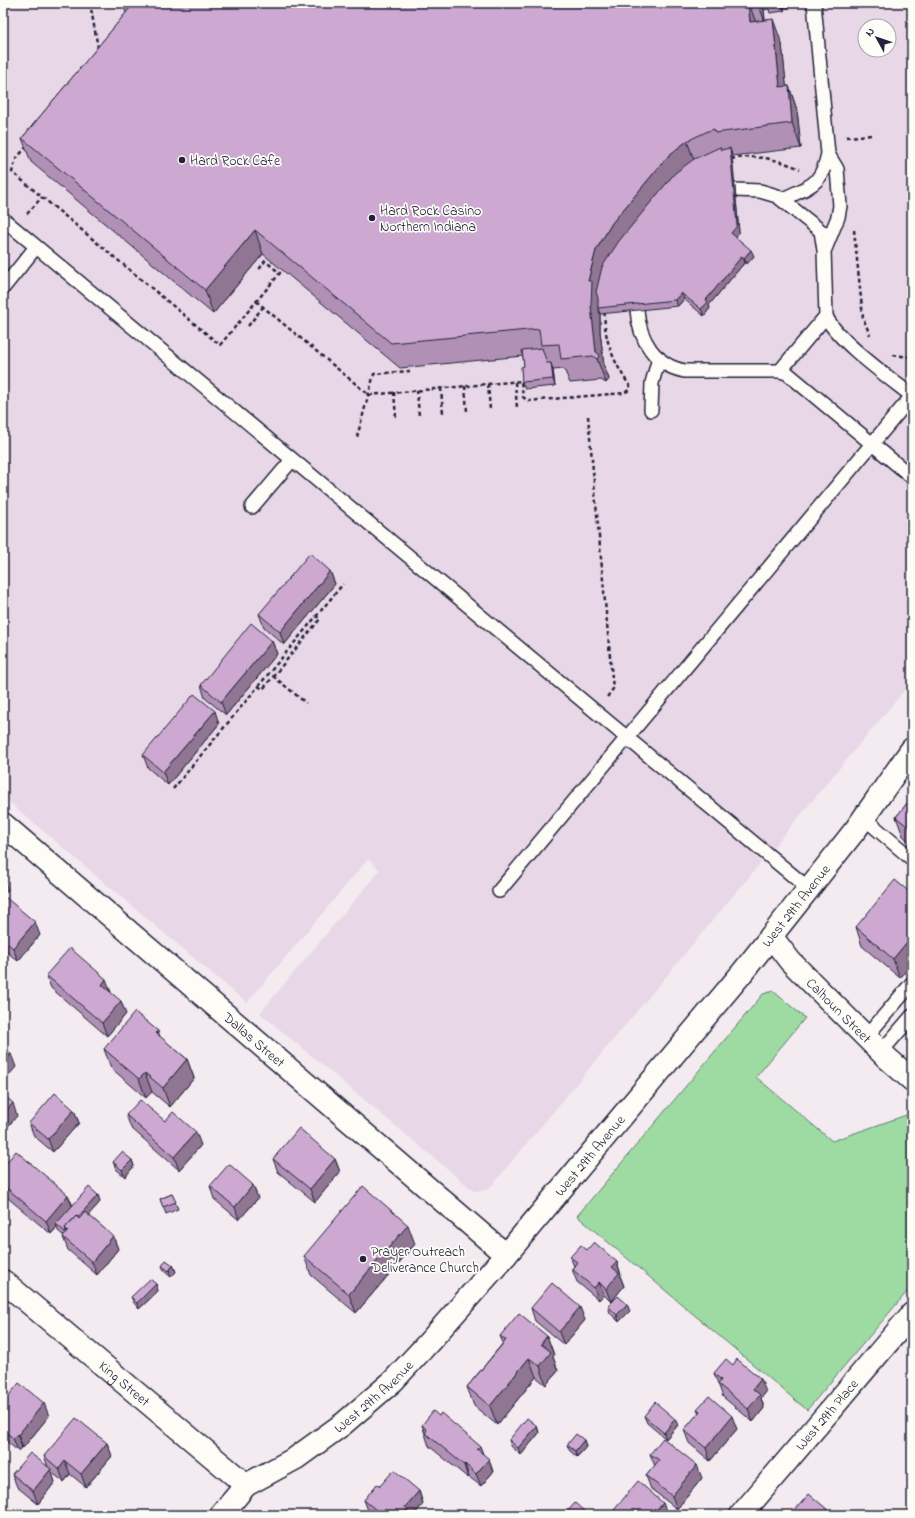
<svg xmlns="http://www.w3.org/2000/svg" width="915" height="1518" viewBox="0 0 915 1518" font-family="'Indie Flower',sans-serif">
	<rect width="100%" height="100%" fill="#f3ebf0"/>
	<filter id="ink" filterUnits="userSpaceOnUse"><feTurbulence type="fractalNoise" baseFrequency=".025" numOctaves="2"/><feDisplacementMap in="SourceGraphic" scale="8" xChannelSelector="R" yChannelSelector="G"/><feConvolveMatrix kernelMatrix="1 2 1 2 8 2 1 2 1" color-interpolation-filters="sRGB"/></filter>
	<g filter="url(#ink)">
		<path fill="#e8d7e7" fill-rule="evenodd" d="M3,3h909v678l-424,509 -14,1 -214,-178 120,-143 -12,-11 -121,144 -244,-206zM865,26h24v24h-24z"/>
		<path fill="#9ddba3" stroke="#607e6f" d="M773,991l32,27 -49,59 76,64 80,-28v173l-105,124 -230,-194 186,-222z"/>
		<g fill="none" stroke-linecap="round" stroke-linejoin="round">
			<g stroke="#22223b" stroke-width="16">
				<path id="service" d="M735,190l25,1 17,5 44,35 3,19 2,66c9,23 65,63 86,80
					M783,199c27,-13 38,-13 45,-45l-14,-151
					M3,219l806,670
					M825,249l13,-32 2,-11 -3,-37 -9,-15
					M3,288l33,-41
					M637,310c2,29 18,56 48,61h95l7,2 125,104
					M780,371l46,-55
					M651,410l1,-27 7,-25
					M252,507l40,-47
					M864,818l48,41
					M499,891l413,-495
					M866,1037l46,-54
					M881,1052l31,-36"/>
			</g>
			<g stroke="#22223b" stroke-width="25">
				<g id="minor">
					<path id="s1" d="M3,824l503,431"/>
					<path id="s2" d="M771,936l19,25 96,96 26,23"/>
					<path id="s3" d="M3,1281l243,204"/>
					<path id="s4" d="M741,1515l171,-201"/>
				</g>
			</g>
			<g stroke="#22223b" stroke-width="25">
				<g id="tertiary">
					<path id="s5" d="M221,1515l25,-30 50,-27 47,-34 50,-43 36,-39 77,-87 236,-282 114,-144 56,-80"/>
				</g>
			</g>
			<path stroke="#22223b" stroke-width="2.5" stroke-dasharray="4 3" stroke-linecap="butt" d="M90,3l8,45
				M869,3l8,1
				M846,137l26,-2
				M27,146l-11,13 -4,13 208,173 60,-72 -15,-12 -7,10
				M731,159c24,-5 47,0 69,10
				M27,214l15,-17
				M854,230l9,88 7,17
				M256,301l113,94 152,-14 2,16 5,4 96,-8 5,-3 1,-4c-15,-21 -28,-49 -25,-76
				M248,326l15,-19
				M893,355l19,2
				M515,382l2,26
				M488,384l2,26
				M465,386l2,26
				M441,388l2,26
				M417,390l2,26
				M394,392l2,26
				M588,416l25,273 -6,8
				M357,437l17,-63 36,-3
				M273,676l33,27
				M258,686l5,3 57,-70 -4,-3
				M173,789l170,-205"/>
			<use href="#service" stroke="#fdfcf7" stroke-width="13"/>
			<use href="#minor" stroke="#fdfcf7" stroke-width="22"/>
			<use href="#tertiary" stroke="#fdfcf7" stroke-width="22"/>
		</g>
		<path fill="#b091b5" stroke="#22223b" d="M122,3h666l1,5h-5v3l-14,2 -1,-4 -5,1 1,10 17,24 4,42h3l8,24 4,38 -69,8 7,76 -3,5 18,19 -7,8 -2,-2 -36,43 1,3 -6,8 -20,-17 -6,7 -78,8v17l4,35 5,13 -3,4 -5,-3 -31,3 -6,-14 -11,1 2,16 -30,3 -3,-7 2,-16 -1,-10 -123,12 -137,-114 -50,60 -182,-152 -9,-24 104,-125z
			M330,571l5,13 -51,61 -20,-18 -5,-13z
			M272,641l5,13 -51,61 -21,-17 -4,-13z
			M219,724l-51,61 -20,-17 -5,-13z
			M912,797v47l-9,-8 -7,-19z
			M912,894v70l-12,14 -38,-32 -6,-19z
			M3,900l37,35 -22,26 -15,-12z
			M46,975l80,39 -19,22 -56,-48z
			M160,1037l27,22 7,19 -24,29 -18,-15 -6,6 -35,-30 -7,-19z
			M74,1110l5,13 -26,29 -19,-16 -5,-13z
			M126,1115l39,6 36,24 -22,25 -48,-42z
			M273,1159h62l5,13 -25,30 -37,-30z
			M132,1160l2,6 -9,11 -9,-8 -3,-7z
			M3,1167l65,28 5,11 25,-11 2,7 -12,13 25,21 5,13 -21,26 -29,-25 -5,-13 1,-1 -6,-5 -1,-4 -6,7 -48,-40z
			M210,1186l48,12 -19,22 -25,-21z
			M172,1194l6,15 -12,5 -6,-15z
			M415,1244l-59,69 -45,-38 -7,-19z
			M587,1250l30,12 4,13 -1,1 4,10 -13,16 -7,-7 -5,5 -22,-18 -5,-13 2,-3 -4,-9z
			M173,1265l3,7 -5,5 -6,-5 -3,-6z
			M156,1284l2,7 -19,18 -5,-6 -3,-6z
			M608,1306l22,5 -11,11 -9,-9z
			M531,1308l54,12 -21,25 -29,-24z
			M500,1336h47l7,19 -1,2 5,14 -12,14 -10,-8 -39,48 -23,-19 -7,-19 36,-44z
			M714,1373l52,19 -5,6 3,10 -11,14 -30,-25z
			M3,1403l46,13 -26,32 -1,-1 -4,4 -12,-10 -3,-7z
			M697,1409l40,20 -27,32 -21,-18 -5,-13 15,-17z
			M644,1416l34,9 -12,14 -19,-16z
			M422,1425l67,34 4,13 -12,14 -12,-9 -1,1 -39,-32z
			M537,1426l2,7 -18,22 -10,-9 -2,-6z
			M584,1440l2,7 -9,10 -7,-6 -3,-6z
			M107,1443l5,13 -26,31 -16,-13 -6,8 -13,-10 4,10 -17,22 -21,-17 -5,-13 36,-7 -4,-11z
			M650,1454l52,24 -25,31 -26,-20 -5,-13 9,-10z
			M380,1486l39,5 4,13 -9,11h-42l-3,-2 -5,-13z
			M795,1510l39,5h-38z"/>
		<path fill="#907693" stroke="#22223b" d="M748,3h1l7,20 -6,-1z
			M758,3h3l3,7 1,12z
			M781,3h1l2,5v3z
			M773,19l9,25 7,67 -9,-24z
			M789,86l8,24 4,38 -9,-25z
			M687,141l9,24 -98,143 2,6v17l4,35 5,13 -3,4 -9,-24 -1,-7 -8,-71 8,-31 16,-27 57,-68z
			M730,148l2,7 7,77 -6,8 -2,-7z
			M255,230l8,24 -50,60 -8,-24z
			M751,250l3,6 -7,8 -3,-6z
			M742,256l3,6 -36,43 1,3 -6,8 -3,-7 5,-9z
			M681,293l3,6 -6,7 -3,-6z
			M551,363l2,7 2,16 -2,-7z
			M330,571l5,13 -51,61 -4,-13z
			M272,641l5,13 -51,61 -5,-13z
			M215,711l4,13 -51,61 -5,-13z
			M3,877h1l4,13 -5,6z
			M35,922l5,13 -22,26 -5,-13z
			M912,936v28l-12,14 -7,-19z
			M106,979l5,13 -9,-7z
			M3,981l3,6 -3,3z
			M121,1001l5,13 -19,22 -5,-13z
			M158,1031l7,19 -9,-17z
			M11,1054l5,13 -13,15v-18z
			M187,1059l7,19 -24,29 -7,-19z
			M145,1073l7,19 -6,6 -7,-19z
			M13,1103l4,13 -14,16v-18z
			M74,1110l5,13 -26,29 -5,-13z
			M196,1132l5,13 -22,25 -5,-13z
			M335,1159l5,13 -25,30 -5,-13z
			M132,1160l2,6 -9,11 -3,-7z
			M253,1185l5,13 -19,22 -4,-13z
			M68,1195l5,13 -17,16 1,3 -6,7 -5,-13z
			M98,1195l2,7 -30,34 -2,-5 -2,-1z
			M408,1225l7,19 -59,69 -7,-19z
			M113,1236l5,13 -21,26 -5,-13z
			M617,1262l4,13 -1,1 4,10 -13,16 -5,-13 6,-22z
			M173,1265l3,7 -5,5 -2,-6z
			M599,1282l5,13 -5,5 -5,-12z
			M156,1284l2,7 -19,18 -2,-6z
			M627,1304l3,7 -11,11 -2,-7z
			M580,1307l5,13 -21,25 -5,-13z
			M547,1336l7,19 -1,2 5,14 -12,14 -6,-19 1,-22z
			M529,1358l7,19 -39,48 -7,-19z
			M761,1379l5,13 -5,6 3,10 -11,14 -5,-13 5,-20z
			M44,1403l5,13 -26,32 -5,-13z
			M732,1416l5,13 -27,32 -4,-13z
			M675,1419l3,6 -12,14 -2,-6z
			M537,1426l2,7 -18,22 -3,-7z
			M17,1434l5,13 -4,4 -5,-13z
			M584,1440l2,7 -9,10 -2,-6z
			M107,1443l5,13 -26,31 -5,-13z
			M480,1446l5,13 -8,-10z
			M489,1459l4,13 -12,14 -5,-12z
			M65,1461l5,13 -6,8 -5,-13z
			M465,1464l4,13 -1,1 -4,-13z
			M697,1465l5,13 -25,31 -5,-13z
			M51,1469l4,13 -17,22 -5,-13z
			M419,1491l4,13 -9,11h-12l3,-8z
			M663,1503l5,12h-15z"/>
		<path fill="#cda9d2" stroke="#22223b" d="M124,3h624l2,19 23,-3 7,68 9,-1 3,37 -77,10 -1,-4 -6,2 -21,10 -18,14 -57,68 -16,27 -8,31h4l-1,25 5,46 4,3 -3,4 -4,-3 -32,3 -2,-15 -18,1 -2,-16 -148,14 -136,-113 -50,60 -183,-152 108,-130z
			M720,147l1,3 9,-2 7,78 -6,7 20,17 -7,8 -2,-2 -36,44 2,2 -7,7 -20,-16 -6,7 -77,8v-10l-2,-6 6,-25 17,-26 56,-68 19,-14z
			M542,348l5,15h4l2,16 -31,3 -1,-15 3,-1 -2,-16z
			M310,553l20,18 -50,61 -21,-18z
			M251,623l21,18 -51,61 -20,-17z
			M194,694l21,17 -52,61 -20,-17z
			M912,797v33l-16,-13z
			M895,880l17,14v42l-19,23 -37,-32z
			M5,897l30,25 -22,26 -10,-8v-40z
			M70,948l36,31 -4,6 19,16 -19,22 -56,-48z
			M135,1012l23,19 -2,2 31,26 -24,29 -18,-15 -6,6 -35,-30z
			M3,1048l8,6 -8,10z
			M55,1093l19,17 -26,29 -19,-16z
			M3,1094l10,9 -10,11z
			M140,1100l25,21 8,-9 23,20 -22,25 -48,-42z
			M299,1128l36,31 -25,30 -37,-30z
			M16,1151l52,44 -22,26 -43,-36v-18z
			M122,1152l10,8 -10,10 -9,-8z
			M229,1164l24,21 -18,22 -25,-21z
			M363,1186l45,39 -59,69 -45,-38z
			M89,1187l9,8 -20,22 -2,-1 -11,12 1,3 -1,1 -9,-8z
			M172,1194l4,8 -13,5 -3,-8z
			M85,1212l28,24 -21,26 -29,-25 5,-6 -3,-3 11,-12 3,3z
			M594,1242l23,20 -5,5 7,6 -13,16 -7,-7 -5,6 -22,-19 5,-7 -7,-5 11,-12 6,5z
			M166,1260l7,5 -4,6 -7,-5z
			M150,1279l6,5 -19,19 -6,-6z
			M552,1283l28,24 -21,25 -28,-24z
			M618,1296l9,8 -10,11 -9,-9z
			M519,1313l28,23 -6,8 10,8 -11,14 -11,-8 -39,48 -23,-19 39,-47 -6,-4z
			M726,1359l7,6 4,-6 24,20 -8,10 7,6 -12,14 -30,-25 3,-4 -7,-7z
			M19,1383l25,20 -26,32 -1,-1 -4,4 -10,-8v-4l1,-2 -1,-1v-20z
			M709,1396l23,20 -26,32 -22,-18 16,-19 -3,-2z
			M655,1402l20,17 -11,14 -20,-17z
			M433,1411l6,5 2,-3 39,33 -3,3 12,10 -13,15 -11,-10 -1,1 -39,-32 2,-3 -5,-5z
			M76,1418l31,25 -26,31 -16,-13 -6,8 -15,-13z
			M527,1418l10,8 -19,22 -9,-8z
			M576,1434l8,6 -9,11 -8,-6z
			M663,1438l34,27 -25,31 -26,-20 13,-16 -9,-6z
			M30,1453l21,16 -18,22 -21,-17z
			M394,1470l25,21 -14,16 3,2 -6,6h-20l-18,-15 13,-16 3,2z
			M638,1481l25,22 -10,12h-43z
			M809,1494l25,21h-34l-5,-5z
			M575,1503l10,9 -3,3h-10l-5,-3z"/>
	</g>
	<g fill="#22223b" stroke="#fdfcf7" stroke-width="1.5">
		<circle cx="182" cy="160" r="4"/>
		<circle cx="372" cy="218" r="4"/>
		<circle cx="363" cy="1259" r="4"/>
	</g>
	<g text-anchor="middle" stroke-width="3.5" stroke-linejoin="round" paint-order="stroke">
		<g font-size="14" fill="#22223b" stroke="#fdfcf7" text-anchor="start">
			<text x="190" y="165">Hard Rock Cafe</text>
			<text x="380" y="215">Hard Rock Casino<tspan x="380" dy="16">Northern Indiana</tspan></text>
			<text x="371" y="1256">Prayer Outreach<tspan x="371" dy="16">Deliverance Church</tspan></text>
		</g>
		<g font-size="14" fill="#22223b" stroke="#fdfcf7">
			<text dy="5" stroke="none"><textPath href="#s5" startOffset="843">West 29th Avenue</textPath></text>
			<text dy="5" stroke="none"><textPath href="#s2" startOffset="101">Calhoun Street</textPath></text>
			<text dy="5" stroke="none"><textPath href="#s1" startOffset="331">Dallas Street</textPath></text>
			<text dy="5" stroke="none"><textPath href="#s5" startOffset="519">West 29th Avenue</textPath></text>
			<text dy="5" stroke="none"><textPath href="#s3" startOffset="159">King Street</textPath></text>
			<text dy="5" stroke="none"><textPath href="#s5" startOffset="195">West 29th Avenue</textPath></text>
			<text dy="5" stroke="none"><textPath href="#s4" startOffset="132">West 29th Place</textPath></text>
		</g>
	</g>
	<rect width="915" height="1518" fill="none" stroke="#fdfcf7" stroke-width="16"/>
	<rect x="8" y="8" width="899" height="1502" fill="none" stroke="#22223b" stroke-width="1.5" filter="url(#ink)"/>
	<g transform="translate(877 38) rotate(310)"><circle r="19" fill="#fdfcf7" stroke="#a5a5ac"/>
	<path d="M0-3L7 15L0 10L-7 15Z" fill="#22223b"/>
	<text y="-6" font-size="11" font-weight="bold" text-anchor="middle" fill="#22223b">N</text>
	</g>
</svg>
